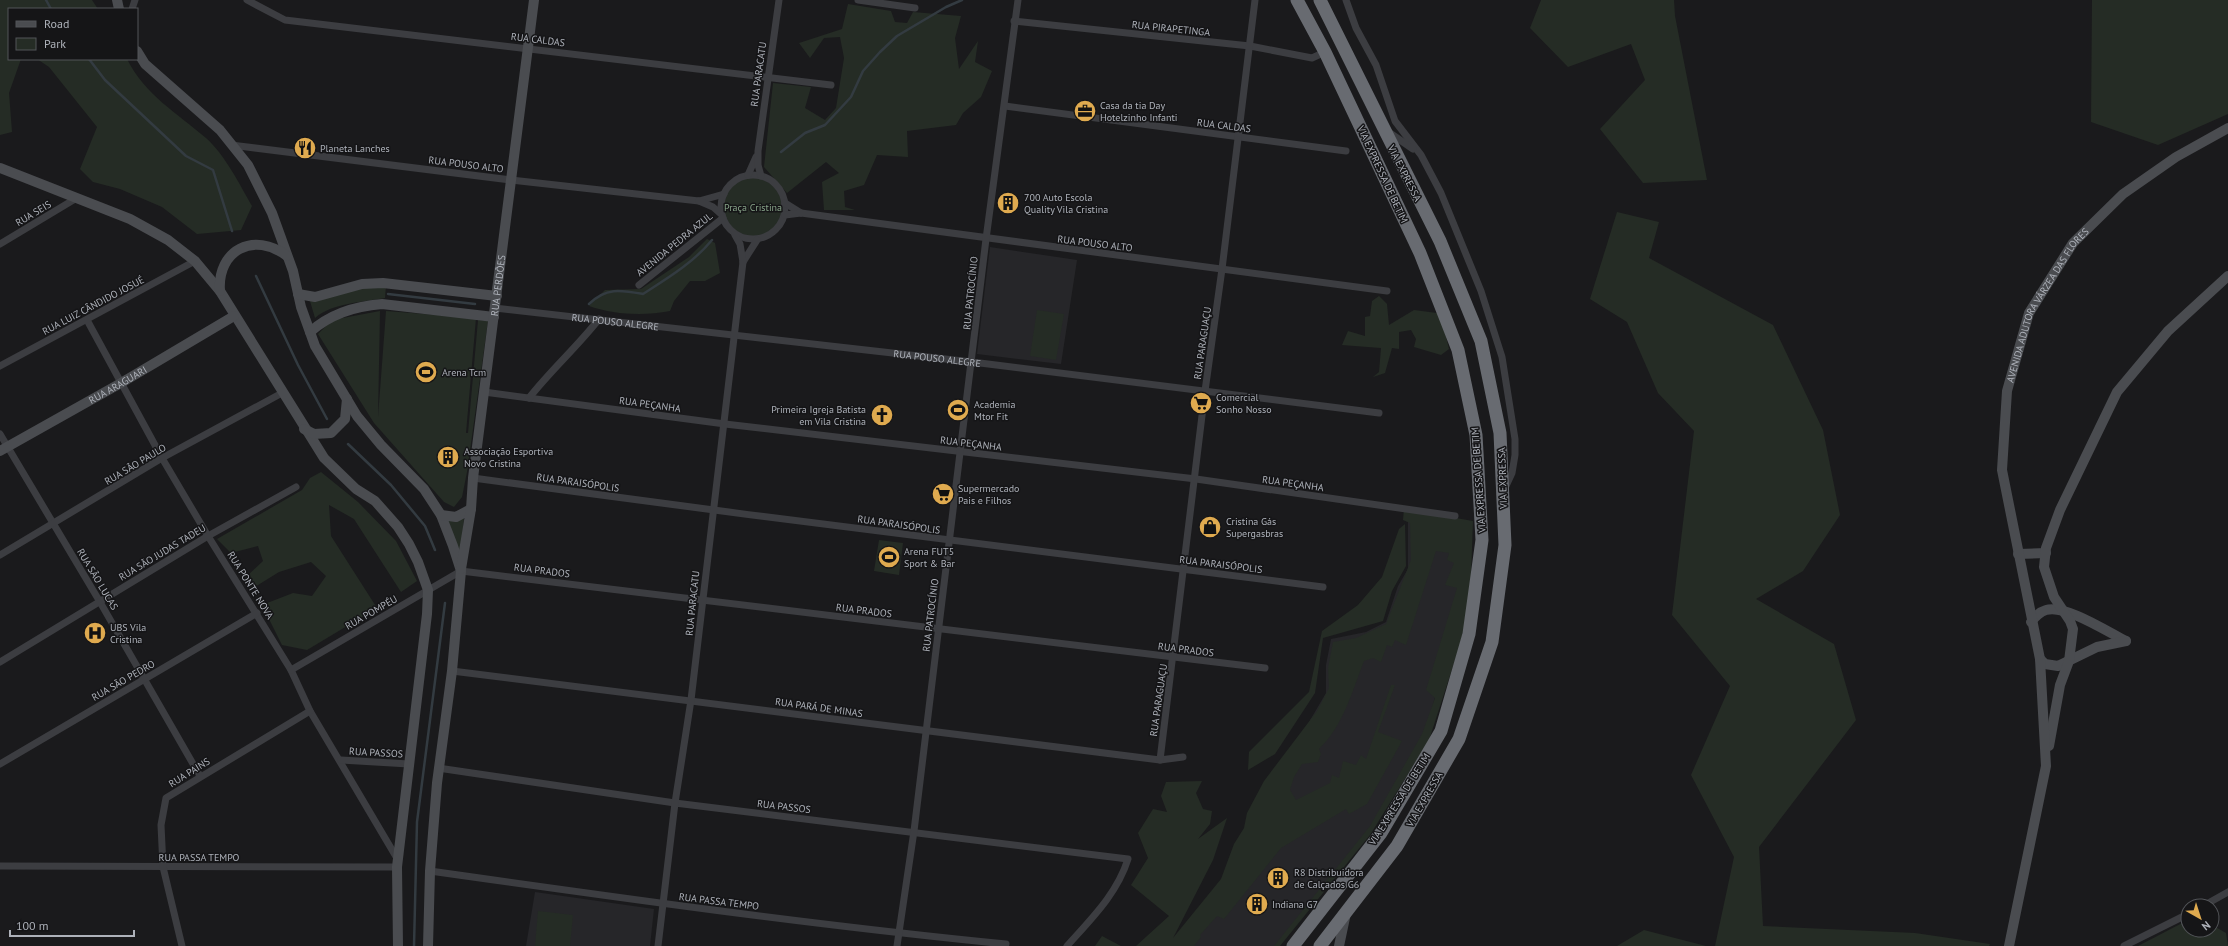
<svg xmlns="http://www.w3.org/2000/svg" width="2228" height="946" viewBox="0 0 2228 946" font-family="'PT Sans',sans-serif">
	<rect width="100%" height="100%" fill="#1a1a1c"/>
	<path fill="#262629" d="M990,247l87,13 -16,104 -84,-10z
		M1408,514l62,7 -1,54 -43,155 -54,98 -96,118h-90l78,-147 62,-106v-28l5,-26 35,-7 20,-10 12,-36 10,-17z
		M535,892l119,17 -4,37h-124z"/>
	<path fill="#252c25" d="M0,0h92l6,9h-89v50h12l-12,34 3,39 -12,3z
		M1541,0h133l1,16 32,164 -64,3 -43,-54 45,-49 -14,-36 -63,23 -38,-39z
		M2092,0h136v114l-70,31 -67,-23z
		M848,4l43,7 4,11 12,1 6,-11 48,4 -6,22 4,31 19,-28 -3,21 17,9 -11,26 -18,16 -7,12 -49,6 1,26 -31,-2 -13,30 -20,6 1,16 10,3h-31l-2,-28 17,-9 -13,-11 -39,31 -23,-26 9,-84 38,4 -6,21 20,12 11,-12 8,-50 -4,-21 -16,1 -14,20 -11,-15 43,-14z
		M37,59h90c18,36 50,54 79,79 19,17 34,47 46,68l-11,24 -44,4 -35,-27 -42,-18 -27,-7 -13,-13 17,-42 -48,-60z
		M724 207a29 29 0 1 1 58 0a29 29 0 1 1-58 0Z
		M1617,212l42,10 -10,36 124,67 50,105 17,85 -37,56 -47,28 78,45 22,76 -97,127 4,79 152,7 75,11 -1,2h-274l19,-89 -43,-82 39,-89 -58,-71 22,-184 -36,-38 -31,-71 -37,-23z
		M707,239l8,4 5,30 -15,8h-15l-16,20 -4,10c-26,5 -55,4 -81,-5l16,-16 36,-1 48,-32z
		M386,285l-1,13c-22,4 -53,5 -70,20l-5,-17 54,-13z
		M1379,296l8,8 2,21 25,-15 23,3 6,11 6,25 -8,6 -27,-8 2,-8 -5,-9 -12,2v17l-7,-1 -7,25 -12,4 6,-5 2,-24 -39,-3 6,-14 17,5v-19l5,-1 2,-15z
		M1037,310l27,4 -8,46 -26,-4z
		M380,311l-2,106 8,-106 90,7 -10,115 -30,-2 32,2 10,-113 10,1 -21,151 -5,25 -8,10 -10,-5 -70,-79 -56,-89 14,-14z
		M321,472l37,30 38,39 21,40 -16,11 -47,-73 -25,-14 2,31 46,72 -70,42 -25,-5 -20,-40 31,-12 19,3 14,-20 -15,-14 -32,10 -29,18 -5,-12 18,-17 -5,-15 -27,7 -14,-14 85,-49 8,-12z
		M1404,509l69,12 -3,83 -11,44 -30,92 -59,95 -90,111h-6l96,-120 52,-92 13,-36 -9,-8 31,-102 -12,-3 9,-22 -7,-3 2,-7 -13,-2 -30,94 -11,-5 -3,7 -5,-2 -6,17 -8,-4 -9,3c-12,31 -21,65 -45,88l2,5 -3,8 -16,2 -8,13 -4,13 6,10 34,-17 2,-8 7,3 4,-17 13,4 5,-10 5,4 25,-74h4l-17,47 24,9 -35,63 -18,10 -3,-5 -65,39 -57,71 -7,-3 -17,19 1,2 -7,9h-58l33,-30 -38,-31 17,-27 -10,-25 15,-24 14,3 -6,-16 5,-14 36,-1 -6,12 7,16 9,2 -2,13 -12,15 29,-21 -14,42 -40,78 48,-59 13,-35 10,-16 3,-15 17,-32 53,-70 12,-23 -1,-20 5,-26 23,-4 30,-14 25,-64 -1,-37 -7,-3z
		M464,519l-4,38 -12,-37z
		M1405,524l1,42 -14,25 -9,30 -60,17 -8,55 -40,61 -27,16 1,-18 60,-60 13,-61 36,-26 24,-28 17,-48z
		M879,540l24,3 -4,32 -25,-4z
		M538,911l35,4 -3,31h-35z
		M2188,920v10h24v-5l14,8 2,13h-90z
		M1644,930l62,16h-89z
		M1102,936l19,10h-26z"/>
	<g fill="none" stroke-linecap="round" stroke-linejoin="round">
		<path stroke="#333b41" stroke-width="2.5" d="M46,0l5,9
			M89,59l16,21 81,76 27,14 19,61
			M781,152l24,-19 20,-8 26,-28 12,-26 17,-19 17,-16 49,-29 16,-7
			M256,276l42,89 29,54
			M388,294l87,10
			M589,304c17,-17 32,-14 54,-10 25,-16 50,-31 69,-54
			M348,444l43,41 34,41 10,24
			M414,946l3,-124 28,-219"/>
		<g stroke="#3c3d41" stroke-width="7">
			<path d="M247,0l38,20 546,65"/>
			<path d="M858,0l57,8"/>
			<path d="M1346,0l10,28 20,37 19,56 26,34 20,38 40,98 21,66 13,82v16l-3,18 -7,15"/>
			<path d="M132,9l3,-9"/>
			<path d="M1014,21l236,25 62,12 13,-6"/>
			<path d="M1005,106l341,45"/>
			<path d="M1387,131l26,18"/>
			<path d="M231,145l280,35 188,21 25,-7"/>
			<circle cx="753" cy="207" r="32"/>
			<path d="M748,175l8,-18"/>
			<path d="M761,176l-3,-11v-14l21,-151"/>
			<path d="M699,201l14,6 9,8"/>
			<path d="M785,203l16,10"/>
			<path d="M785,215l16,-2 586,78"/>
			<path d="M0,244l75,-45"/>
			<path d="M743,262l14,-22"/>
			<path d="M639,285l84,-67"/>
			<path id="s1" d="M495,308l477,54 407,51"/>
			<path d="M87,320l75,138 46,78 83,134 19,41 88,149"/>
			<path d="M0,366l195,-105"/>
			<path d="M484,392l241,32 471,55 259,37"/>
			<path d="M529,398c22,-28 48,-51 70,-79"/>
			<path d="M0,434l100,168 100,174"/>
			<path d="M473,478c283,39 567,73 850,109"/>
			<path d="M0,555l162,-97 120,-65"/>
			<path d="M0,662l208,-126 88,-49"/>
			<path d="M291,670l170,-99 804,97"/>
			<path d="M452,671l708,89 23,-3"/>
			<path d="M341,760l68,4"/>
			<path d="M1160,760l45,-369 17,-122 33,-269"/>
			<path d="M0,764l257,-151"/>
			<path d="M438,768l237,35 453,56c-11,35 -37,60 -61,87"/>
			<path d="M0,866l397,1"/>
			<path d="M430,871c191,27 383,54 576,73"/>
			<path d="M2203,906l25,-14"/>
			<path d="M182,946l-19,-79 -2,-42 5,-27 144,-87"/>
			<path d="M658,946l17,-143 16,-103 52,-438 -3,-18 -5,-9"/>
			<path d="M897,946l17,-115 72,-592 32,-239"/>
			<path d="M2124,946l64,-32"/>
		</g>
		<g stroke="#4a4c50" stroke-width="10">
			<path d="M117,0l2,9"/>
			<path d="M137,51l8,13 75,66 28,35 24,48 21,58 8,36 14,39 42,70 24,29 43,44 17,26 12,31 8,25 -9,100 -15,112 -7,88 -2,75"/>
			<path d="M0,168l130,51 38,21 27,21 25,30 104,167 32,31 19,12 23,26 11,17 9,18 10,28 -1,24 -30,253 1,79"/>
			<path d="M220,291c-3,-41 34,-60 67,-35"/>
			<path d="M298,294l17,3 47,-13 21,-1 114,13"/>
			<path d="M310,332c20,-18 46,-26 72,-28l112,13"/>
			<path d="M304,429l10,5 17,-1 14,-14 2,-20"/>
			<path id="s2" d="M0,451l121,-68 113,-67"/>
			<path d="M441,515l15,2 15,-8"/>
			<path d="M2018,554l28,-1"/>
			<path id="s3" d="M461,569l10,-60 2,-31 61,-478"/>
			<path d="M2031,622c4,-5 8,-10 15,-12 19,-6 62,22 80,31"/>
			<path d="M2040,659l5,5 13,2 39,-19 29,-6"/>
			<path d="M2049,746l11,-61 9,-24 4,-32 -3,-8 -16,-24 -10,-30 2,-19 14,-38 57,-118 51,-61 60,-55"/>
			<path d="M1339,946l7,-33"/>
			<path id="s4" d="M2009,946l37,-180 -6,-107 -38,-189 5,-79 22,-78 44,-70 50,-49 53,-37 52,-29"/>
		</g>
		<path stroke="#686b71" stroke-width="13" d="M1293,946l88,-113 60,-102 28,-97 13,-94 -6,-105 -18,-85 -38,-97 -95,-201 -28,-52
			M1320,946l77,-100 62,-107 33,-97 13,-97 -5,-112 -19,-92 -41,-100 -120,-241"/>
	</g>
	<defs>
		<g id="office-disc" transform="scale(1.15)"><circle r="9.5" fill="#dfaa4f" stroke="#151517"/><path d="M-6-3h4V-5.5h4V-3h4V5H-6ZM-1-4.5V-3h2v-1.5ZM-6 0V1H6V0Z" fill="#111"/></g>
		<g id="restaurant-disc" transform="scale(1.15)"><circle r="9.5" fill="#dfaa4f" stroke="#151517"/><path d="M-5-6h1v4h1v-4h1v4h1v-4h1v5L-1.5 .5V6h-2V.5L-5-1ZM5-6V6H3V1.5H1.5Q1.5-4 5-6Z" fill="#111"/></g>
		<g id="building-disc" transform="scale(1.15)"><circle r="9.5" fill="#dfaa4f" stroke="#151517"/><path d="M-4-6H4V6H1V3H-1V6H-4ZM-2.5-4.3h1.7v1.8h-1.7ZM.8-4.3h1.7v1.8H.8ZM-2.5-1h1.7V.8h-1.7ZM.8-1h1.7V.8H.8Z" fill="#111"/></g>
		<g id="stadium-disc" transform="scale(1.15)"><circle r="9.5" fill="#dfaa4f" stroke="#151517"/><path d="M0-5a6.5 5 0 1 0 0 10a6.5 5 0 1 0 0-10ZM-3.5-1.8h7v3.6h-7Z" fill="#111"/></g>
		<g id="supermarket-disc" transform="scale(1.15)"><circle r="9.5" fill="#dfaa4f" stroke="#151517"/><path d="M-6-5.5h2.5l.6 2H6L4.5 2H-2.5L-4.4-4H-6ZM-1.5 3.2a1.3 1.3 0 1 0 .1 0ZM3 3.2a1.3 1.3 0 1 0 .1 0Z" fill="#111"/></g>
		<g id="church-disc" transform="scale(1.15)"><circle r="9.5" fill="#dfaa4f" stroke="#151517"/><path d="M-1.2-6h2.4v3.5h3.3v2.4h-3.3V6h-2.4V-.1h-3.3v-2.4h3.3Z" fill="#111"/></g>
		<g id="shop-disc" transform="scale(1.15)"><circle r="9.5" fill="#dfaa4f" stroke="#151517"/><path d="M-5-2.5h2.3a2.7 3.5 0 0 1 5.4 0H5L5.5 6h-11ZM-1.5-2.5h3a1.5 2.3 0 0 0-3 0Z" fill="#111"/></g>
		<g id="hospital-disc" transform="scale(1.15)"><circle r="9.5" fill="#dfaa4f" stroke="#151517"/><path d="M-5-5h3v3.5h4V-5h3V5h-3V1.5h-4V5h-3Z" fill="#111"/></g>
	</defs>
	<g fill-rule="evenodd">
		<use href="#office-disc" x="1085" y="111"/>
		<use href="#restaurant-disc" x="305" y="148"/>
		<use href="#building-disc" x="1008" y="203"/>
		<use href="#stadium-disc" x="426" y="372"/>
		<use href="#supermarket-disc" x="1201" y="403"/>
		<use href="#stadium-disc" x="958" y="410"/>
		<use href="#church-disc" x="882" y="415"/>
		<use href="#building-disc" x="448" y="457"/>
		<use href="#supermarket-disc" x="943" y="494"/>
		<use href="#shop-disc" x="1210" y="527"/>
		<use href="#stadium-disc" x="889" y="557"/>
		<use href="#hospital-disc" x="95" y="633"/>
		<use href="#building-disc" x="1278" y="878"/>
		<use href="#building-disc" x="1257" y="904"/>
	</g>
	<g text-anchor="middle" stroke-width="3" stroke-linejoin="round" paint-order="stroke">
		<g font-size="10" fill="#aeb2ba" stroke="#151517">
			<text transform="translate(1171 28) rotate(6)" y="4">RUA PIRAPETINGA</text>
			<text transform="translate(538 39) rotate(7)" y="4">RUA CALDAS</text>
			<text transform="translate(758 74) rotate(-82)" y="4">RUA PARACATU</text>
			<text transform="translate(1224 125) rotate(7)" y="4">RUA CALDAS</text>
			<text transform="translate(466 164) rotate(7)" y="4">RUA POUSO ALTO</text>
			<text transform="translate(1405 173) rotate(63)" y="4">VIA EXPRESSA</text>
			<text transform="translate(1383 174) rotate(65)" y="4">VIA EXPRESSA DE BETIM</text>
			<text transform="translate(33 213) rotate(-31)" y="4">RUA SEIS</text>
			<text transform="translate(1095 243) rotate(7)" y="4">RUA POUSO ALTO</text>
			<text transform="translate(674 244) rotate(-39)" y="4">AVENIDA PEDRA AZUL</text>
			<text dy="4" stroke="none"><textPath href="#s3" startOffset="286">RUA PERDÕES</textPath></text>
			<text transform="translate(970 293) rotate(-84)" y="4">RUA PATROCÍNIO</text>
			<text transform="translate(93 305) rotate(-28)" y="4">RUA LUIZ CÂNDIDO JOSUÉ</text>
			<text dy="4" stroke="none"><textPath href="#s4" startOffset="659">AVENIDA ADUTORA VÁRZEA DAS FLORES</textPath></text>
			<text dy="4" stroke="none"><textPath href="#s1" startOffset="121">RUA POUSO ALEGRE</textPath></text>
			<text transform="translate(1202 343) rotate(-82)" y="4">RUA PARAGUAÇU</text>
			<text dy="4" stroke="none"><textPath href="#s1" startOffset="445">RUA POUSO ALEGRE</textPath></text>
			<text dy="4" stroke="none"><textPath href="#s2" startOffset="135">RUA ARAGUARI</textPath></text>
			<text transform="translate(650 404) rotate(8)" y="4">RUA PEÇANHA</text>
			<text transform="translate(971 443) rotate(7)" y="4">RUA PEÇANHA</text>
			<text transform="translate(135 464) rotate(-31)" y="4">RUA SÃO PAULO</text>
			<text transform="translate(1502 478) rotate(-92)" y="4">VIA EXPRESSA</text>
			<text transform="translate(1478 480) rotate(-94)" y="4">VIA EXPRESSA DE BETIM</text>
			<text transform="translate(578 482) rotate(8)" y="4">RUA PARAISÓPOLIS</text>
			<text transform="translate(1293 483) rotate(8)" y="4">RUA PEÇANHA</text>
			<text transform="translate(899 524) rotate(8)" y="4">RUA PARAISÓPOLIS</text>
			<text transform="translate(162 552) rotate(-31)" y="4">RUA SÃO JUDAS TADEU</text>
			<text transform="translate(1221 564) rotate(7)" y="4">RUA PARAISÓPOLIS</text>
			<text transform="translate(542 570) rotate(7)" y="4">RUA PRADOS</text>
			<text transform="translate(98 579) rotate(59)" y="4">RUA SÃO LUCAS</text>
			<text transform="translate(251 585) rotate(58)" y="4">RUA PONTE NOVA</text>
			<text transform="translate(692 603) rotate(-84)" y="4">RUA PARACATU</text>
			<text transform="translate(864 610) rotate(7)" y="4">RUA PRADOS</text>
			<text transform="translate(371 612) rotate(-30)" y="4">RUA POMPÉU</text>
			<text transform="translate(930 615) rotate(-83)" y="4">RUA PATROCÍNIO</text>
			<text transform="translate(1186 649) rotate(7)" y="4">RUA PRADOS</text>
			<text transform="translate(123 680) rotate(-30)" y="4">RUA SÃO PEDRO</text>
			<text transform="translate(1158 700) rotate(-82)" y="4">RUA PARAGUAÇU</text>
			<text transform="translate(819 707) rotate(8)" y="4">RUA PARÁ DE MINAS</text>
			<text transform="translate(376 752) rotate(3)" y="4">RUA PASSOS</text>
			<text transform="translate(189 772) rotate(-32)" y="4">RUA PAINS</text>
			<text transform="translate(1399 799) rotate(-58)" y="4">VIA EXPRESSA DE BETIM</text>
			<text transform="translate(1424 799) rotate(-60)" y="4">VIA EXPRESSA</text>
			<text transform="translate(784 806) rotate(7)" y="4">RUA PASSOS</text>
			<text x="199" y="861">RUA PASSA TEMPO</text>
			<text transform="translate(719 901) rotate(7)" y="4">RUA PASSA TEMPO</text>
		</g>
		<g font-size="10" fill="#aeb2ba" stroke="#151517" text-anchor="start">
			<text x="1100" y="109">Casa da tia Day<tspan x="1100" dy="12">Hotelzinho Infanti</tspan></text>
			<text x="320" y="152">Planeta Lanches</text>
			<text x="1024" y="201">700 Auto Escola<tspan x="1024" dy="12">Quality Vila Cristina</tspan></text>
			<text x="442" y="376">Arena Tcm</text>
			<text x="1216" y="401">Comercial<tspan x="1216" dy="12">Sonho Nosso</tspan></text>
			<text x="974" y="408">Academia<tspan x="974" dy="12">Mtor Fit</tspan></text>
			<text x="866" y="413" text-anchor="end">Primeira Igreja Batista<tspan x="866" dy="12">em Vila Cristina</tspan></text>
			<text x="464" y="455">Associação Esportiva<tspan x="464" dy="12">Novo Cristina</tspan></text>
			<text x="958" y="492">Supermercado<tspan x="958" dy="12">Pais e Filhos</tspan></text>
			<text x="1226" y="525">Cristina Gás<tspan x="1226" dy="12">Supergasbras</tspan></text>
			<text x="904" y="555">Arena FUT5<tspan x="904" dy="12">Sport &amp; Bar</tspan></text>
			<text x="110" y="631">UBS Vila<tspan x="110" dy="12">Cristina</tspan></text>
			<text x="1294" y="876">R8 Distribuidora<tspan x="1294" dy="12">de Calçados G6</tspan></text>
			<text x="1272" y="908">Indiana G7</text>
		</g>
		<g font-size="10" fill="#87a388" stroke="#151517">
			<text x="753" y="211">Praça Cristina</text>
		</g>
	</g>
	<rect x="8" y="8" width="130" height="52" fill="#151517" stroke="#525458"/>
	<rect x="16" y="21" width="20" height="6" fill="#4a4c50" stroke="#525458"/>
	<text x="44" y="28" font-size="12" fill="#aeb2ba">Road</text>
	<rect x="16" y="38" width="20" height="12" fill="#252c25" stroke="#525458"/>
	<text x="44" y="48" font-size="12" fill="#aeb2ba">Park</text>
	<g transform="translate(2200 918) rotate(141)"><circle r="19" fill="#151517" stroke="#525458"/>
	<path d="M0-3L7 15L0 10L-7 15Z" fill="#dfaa4f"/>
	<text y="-6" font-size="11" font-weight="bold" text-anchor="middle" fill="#aeb2ba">N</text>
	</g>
	<path d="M10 930v6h124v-6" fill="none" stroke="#aeb2ba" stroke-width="2"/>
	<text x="16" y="930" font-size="12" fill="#aeb2ba" stroke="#151517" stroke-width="3" paint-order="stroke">100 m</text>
</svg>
